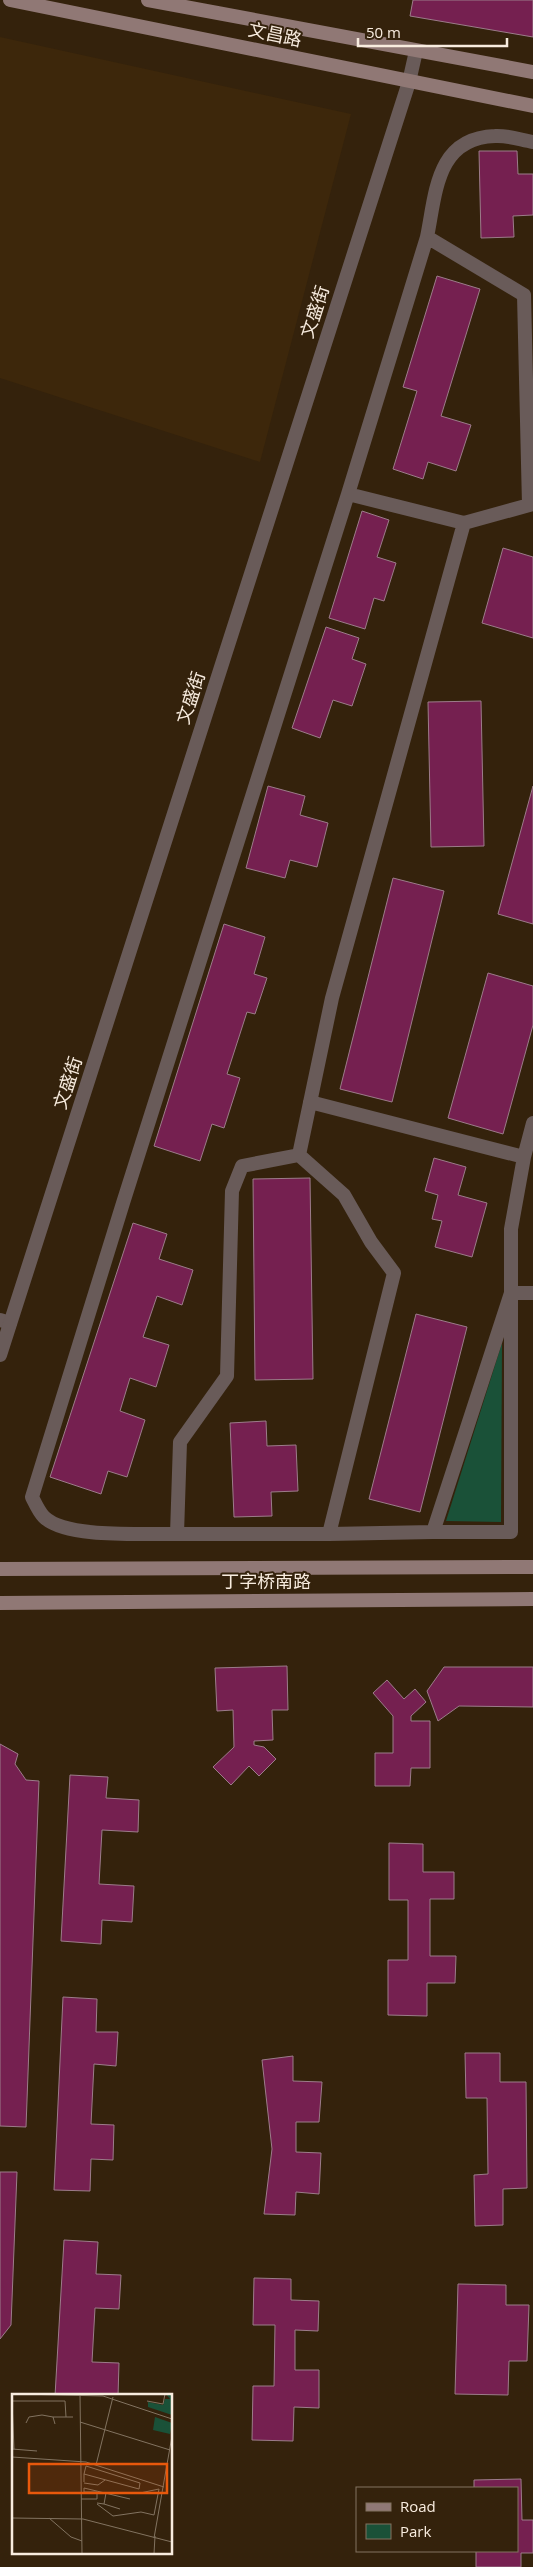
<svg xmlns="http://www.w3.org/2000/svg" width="533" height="2567" viewBox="0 0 533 2567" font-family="'Open Sans','Noto Sans SC',sans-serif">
	<rect width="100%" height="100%" fill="#34220c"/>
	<path fill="#3d270b" d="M0,37l351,77 -91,348 -260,-84z"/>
	<path fill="#1a5138" d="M502,1343l-1,179 -55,-1z"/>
	<path fill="#752050" stroke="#9c7c8a" d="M413,0h120v37l-123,-21z
		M479,151h38l1,23h15v41l-20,1 1,21 -33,1z
		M437,276l43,13 -39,127 30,9 -15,46 -28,-9 -5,17 -30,-10 24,-78 -14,-4z
		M362,511l27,9 -12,37 19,6 -12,38 -10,-3 -9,31 -36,-11z
		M503,548l30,9v81l-51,-15z
		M326,627l33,11 -7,21 14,5 -14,42 -19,-6 -13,38 -28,-10z
		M481,701l3,145 -53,1 -3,-145z
		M268,786l37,10 -5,19 28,8 -11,44 -27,-7 -5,18 -39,-10z
		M533,786v138l-35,-10z
		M393,878l51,13 -52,211 -52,-13z
		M224,924l41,13 -11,37 13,4 -12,36 -8,-2 -20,62 13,4 -16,50 -12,-4 -12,37 -46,-15z
		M488,973l45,13v39l-30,109 -55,-16z
		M434,1158l32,9 -8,28 29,8 -15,54 -37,-10 7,-26 -10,-2 6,-24 -13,-4z
		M310,1178l3,201 -58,1 -2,-201z
		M133,1223l34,11 -8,25 34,11 -11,35 -25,-9 -14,41 26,8 -13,42 -26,-9 -10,33 25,9 -18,57 -19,-6 -7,23 -51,-17z
		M416,1314l51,13 -47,185 -51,-13z
		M266,1421l1,25 29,-1 2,46 -27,1 1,24 -38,1 -4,-94z
		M287,1666l1,44h-16l1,30 -19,1v4l10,2 12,12 -17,17 -10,-10 -18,19 -18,-18 21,-20 -1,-37 -16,1 -2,-43z
		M444,1667h89v40l-74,-1 -21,15 -11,-30z
		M387,1680l17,19 11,-10 11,13 -15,14v5h19v47h-19l-1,18h-35v-33h18v-37l-20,-23z
		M0,1744l18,10 -3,10 11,16 13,1 -13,346 -26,-1z
		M70,1775l38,2 -2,21 33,2 -1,32 -36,-2 -3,54 35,2 -2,36 -30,-2 -1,24 -40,-3z
		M389,1843l34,1v28h31v27h-24v57h26l-1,27h-28v33l-39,-1v-55h20v-60h-19z
		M63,1997l34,2 -1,33h22l-2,34 -22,-2 -3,60 23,1 -1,35 -22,-1 -1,32 -36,-1z
		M465,2053h35v29h26l1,106 -24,1v36l-28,1 -1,-51 14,-1 -1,-76h-21z
		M293,2056v25l29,1 -3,40h-23v30l25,1 -2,41 -23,-2 -1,23 -31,-1 8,-65 -10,-89z
		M0,2172h17l-6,153 -11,14z
		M64,2240l34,2 -2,32 25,1 -2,34 -24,-1 -3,54 27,1 -1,33h-63z
		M254,2278l37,1v21l28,1 -1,30 -23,-1v40h24v38l-25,-1 -1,34 -41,-1 1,-54h21l1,-61h-22z
		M458,2284l48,1v20h23l-2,56h-18l-1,34 -53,-1z
		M521,2479l1,41h11v33h-12v14h-45v-16h41v-63h-43v-8z"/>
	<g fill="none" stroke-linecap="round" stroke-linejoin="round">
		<path stroke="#695b59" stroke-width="14" d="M348,494l79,-257
			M529,505l-5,-210 -97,-58c9,-44 9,-99 68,-101 12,-1 26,4 38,6
			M464,523l69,-19
			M310,1102l214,55
			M299,1155l45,40 27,47 23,31 -65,261 104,-2
			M511,1293l-78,239h78v-303l13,-72 9,-34
			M511,1293h22
			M0,1320l10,3
			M177,1534c-31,-1 -111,5 -133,-17 -5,-5 -9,-14 -12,-20l91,-294 225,-709 116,29 -132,475 -33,157 -57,11 -10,25 -5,185 -47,66 -3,92h152"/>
		<path stroke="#695b59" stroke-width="14" d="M0,1355l409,-1273 7,-31"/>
		<path stroke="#907875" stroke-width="14" d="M10,0l523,106
			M148,0l385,72
			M0,1569l533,-2
			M0,1603l533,-4"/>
	</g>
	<g text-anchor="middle" stroke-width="4" stroke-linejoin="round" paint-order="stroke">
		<g font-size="18" fill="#f8ecdf" stroke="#34220c">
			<text transform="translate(275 35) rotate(12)" y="6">文昌路</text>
			<text transform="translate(315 312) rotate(-72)" y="6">文盛街</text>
			<text transform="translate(191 698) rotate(-72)" y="6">文盛街</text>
			<text transform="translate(68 1083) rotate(-72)" y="6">文盛街</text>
			<text x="266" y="1588">丁字桥南路</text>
		</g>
	</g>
	<g transform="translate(12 2394)">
		<rect width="160" height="160" fill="#34220c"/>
		<path d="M154,0h6v21l-24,-8v-5l15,3 2,-6h5zM143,23l17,6 -2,11 -17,-4z" fill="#1a5138"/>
		<path fill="none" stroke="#827360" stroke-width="1" d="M8,0l83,2 69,23M68,0l2,160M135,7l16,3 2,-10M41,23h20M68,28l90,28M14,29l3,-6 13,-2 11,2 2,7M0,55l25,2M2,55l-2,-48h53l1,16M0,63l74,5 78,25M84,71l17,-68M72,80l2,-8 54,17 -1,6 -55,-15v8M72,89l14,2 7,-5M69,105h16v-7h-13v-4l46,11M85,109l7,1 2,-11M85,110l16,12 28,-4 13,3 5,-26 -19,4M92,110l16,5M0,124l71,1 89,23M37,124l22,19 11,4M142,144l18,-102M142,160l1,-18"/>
		<path fill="#e8590c" fill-opacity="0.15" stroke="#e8590c" stroke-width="2.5" d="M17,70h138v29h-138z"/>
		<rect width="160" height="160" fill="none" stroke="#f8ecdf" stroke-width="2.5"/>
	</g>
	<rect x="356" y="2487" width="162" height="65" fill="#34220c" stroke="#827360"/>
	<rect x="366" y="2503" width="25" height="8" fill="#907875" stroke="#827360"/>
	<text x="400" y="2512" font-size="15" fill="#f8ecdf">Road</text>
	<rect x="366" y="2524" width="25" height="15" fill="#1a5138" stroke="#827360"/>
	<text x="400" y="2537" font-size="15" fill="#f8ecdf">Park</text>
	<path d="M358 38v8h149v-8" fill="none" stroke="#f8ecdf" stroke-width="2.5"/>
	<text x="366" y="38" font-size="15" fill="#f8ecdf" stroke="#34220c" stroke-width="4" paint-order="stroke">50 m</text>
</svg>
